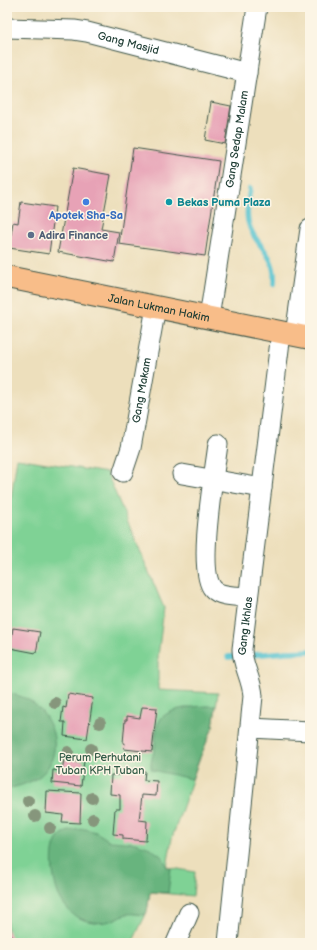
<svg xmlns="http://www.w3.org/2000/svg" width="317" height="950" viewBox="0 0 317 950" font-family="'Balsamiq Sans',sans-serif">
	<rect width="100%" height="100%" fill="#fcf5e5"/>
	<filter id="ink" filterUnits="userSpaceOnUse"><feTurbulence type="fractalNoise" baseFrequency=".025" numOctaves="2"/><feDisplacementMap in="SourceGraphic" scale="8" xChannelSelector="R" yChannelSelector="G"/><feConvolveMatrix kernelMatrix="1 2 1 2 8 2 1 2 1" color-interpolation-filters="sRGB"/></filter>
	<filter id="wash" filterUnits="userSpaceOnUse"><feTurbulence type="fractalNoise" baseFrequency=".012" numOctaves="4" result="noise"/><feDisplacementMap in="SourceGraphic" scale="16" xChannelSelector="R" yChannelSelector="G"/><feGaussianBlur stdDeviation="0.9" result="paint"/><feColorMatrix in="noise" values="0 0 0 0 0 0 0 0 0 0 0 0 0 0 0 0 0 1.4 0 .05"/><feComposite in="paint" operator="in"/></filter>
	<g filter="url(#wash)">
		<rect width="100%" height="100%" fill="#eddfbc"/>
		<path fill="#7fd295" stroke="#4f8864" d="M17,458l90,15 57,135 -6,48v34l60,3 -5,34 -14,33 -27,78 -5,29 28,5 -2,24 -43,-4 -3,20 -15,31h-125v-418z"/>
		<path fill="#67b47e" stroke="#437859" d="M7,693c8,2 16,3 23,8 22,15 34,47 15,70 -8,10 -25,15 -38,18z
			M216,706l-3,21 -14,33 -7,19 -40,-9c-3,-8 2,-15 3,-23 1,-8 0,-18 4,-25 7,-16 42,-16 57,-16z
			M85,829l11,3 14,9 25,2 15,5 11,8 5,8 1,3 4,1 -3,25 -18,-1 -3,20 -2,3c-5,0 -12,-2 -18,-1 -5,1 -9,4 -14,6 -11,5 -26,2 -36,-3 -7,-4 -14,-13 -18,-21 -6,-14 -12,-50 2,-61 6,-5 16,-5 24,-6z"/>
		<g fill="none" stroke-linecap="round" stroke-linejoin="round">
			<path stroke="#57c3d0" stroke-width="5.5" d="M250,189c-2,11 -4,22 -2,32 5,25 29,30 26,63
				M228,657l59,-5 23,-1"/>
		</g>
		<g id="blocks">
			<path fill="#e7a2b6" d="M211,102l20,4 -6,38 -20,-4z
				M133,148l86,13 -14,95 -86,-12z
				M73,168l38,7 -10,54 18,3 -5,30 -56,-10z
				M21,202l34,5 -6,47 -40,-6 4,-26 5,1z
				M7,627h4l-3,24h-1z
				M13,628l27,4 -4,21 -26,-5z
				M68,694l25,4 -6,41 -23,-3 1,-14h-4l2,-15 3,1z
				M142,707l15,1 -5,44 -28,-3 1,-6h-2l2,-23h2v-4l13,2z
				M64,759l20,2 -3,25 -29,-3 1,-13 9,1z
				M123,769l22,2 -1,9 13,1 -1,15 -14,-1 -3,25 8,1 -1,20 -23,-2v-4l-10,-1 2,-25h5v-14l-10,-1 1,-19h12z
				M47,791l34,2 -1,30 -18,-1 1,-7 -17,-2z
				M7,929l8,14h-8z"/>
		</g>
	</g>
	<g filter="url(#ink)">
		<use href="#blocks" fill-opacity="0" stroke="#3e5548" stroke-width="1"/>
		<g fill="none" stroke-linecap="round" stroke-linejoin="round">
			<g stroke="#3e5548" stroke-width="21">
				<g id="minor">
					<path id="s1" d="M7,28l67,2 13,2 160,41"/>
					<path id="s2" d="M209,318l48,-311"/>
					<path d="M295,335l15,-106"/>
					<path d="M218,444c-3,27 -22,126 -5,145 7,8 25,7 35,8"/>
					<path id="s3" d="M123,472l8,-24 25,-141"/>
					<path d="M182,474l80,14"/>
					<path d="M250,728l60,3"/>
					<path d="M176,943l13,-30"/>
					<path id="s4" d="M228,943l25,-247c-1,-17 -11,-31 -11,-47l39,-316"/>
				</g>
			</g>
			<g stroke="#3e5548" stroke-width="24">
				<g id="major">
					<path id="s5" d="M7,277l303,61"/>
				</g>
			</g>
			<use href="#minor" stroke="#fff" stroke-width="19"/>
			<use href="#major" stroke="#f8bd89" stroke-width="22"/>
		</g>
		<g fill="#86967c">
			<circle cx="55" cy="703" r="6"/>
			<circle cx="100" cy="723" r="6"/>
			<circle cx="91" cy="749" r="6"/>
			<circle cx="68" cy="752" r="6"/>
			<circle cx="92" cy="798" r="6"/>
			<circle cx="28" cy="801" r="6"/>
			<circle cx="35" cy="816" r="6"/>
			<circle cx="93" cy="819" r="6"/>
			<circle cx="50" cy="828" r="6"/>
		</g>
	</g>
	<circle fill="#3f7fe0" stroke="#fcf5e5" stroke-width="1.5" cx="86" cy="202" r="4"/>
	<circle fill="#0f9aa8" stroke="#fcf5e5" stroke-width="1.5" cx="169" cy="202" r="4"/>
	<circle fill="#5c6f8a" stroke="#fcf5e5" stroke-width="1.5" cx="31" cy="235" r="4"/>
	<g text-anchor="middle" stroke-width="3" stroke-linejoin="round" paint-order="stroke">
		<g font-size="11" fill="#1f3d34" stroke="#fcf5e5">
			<text dy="4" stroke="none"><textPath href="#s1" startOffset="123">Gang Masjid</textPath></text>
			<text dy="4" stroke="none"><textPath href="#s2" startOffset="181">Gang Sedap Malam</textPath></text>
			<text dy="4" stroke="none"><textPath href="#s5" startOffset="155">Jalan Lukman Hakim</textPath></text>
			<text dy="4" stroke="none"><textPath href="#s3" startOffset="84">Gang Makam</textPath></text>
			<text dy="4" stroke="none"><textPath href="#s4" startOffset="320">Gang Ikhlas</textPath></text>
		</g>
		<g font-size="11" font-weight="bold" fill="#0d838f" stroke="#fcf5e5" text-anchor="start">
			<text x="177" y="206">Bekas Puma Plaza</text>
		</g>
		<g font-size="11" font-weight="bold" fill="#366cbe" stroke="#fcf5e5">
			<text x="86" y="219">Apotek Sha-Sa</text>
		</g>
		<g font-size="11" font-weight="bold" fill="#4e5e75" stroke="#fcf5e5" text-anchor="start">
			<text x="39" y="239">Adira Finance</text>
		</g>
		<g font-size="11" fill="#325b47" stroke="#fcf5e5">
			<text x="100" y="761">Perum Perhutani<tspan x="100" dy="13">Tuban KPH Tuban</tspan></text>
		</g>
	</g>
	<rect width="317" height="950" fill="none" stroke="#fcf5e5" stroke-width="24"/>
</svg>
